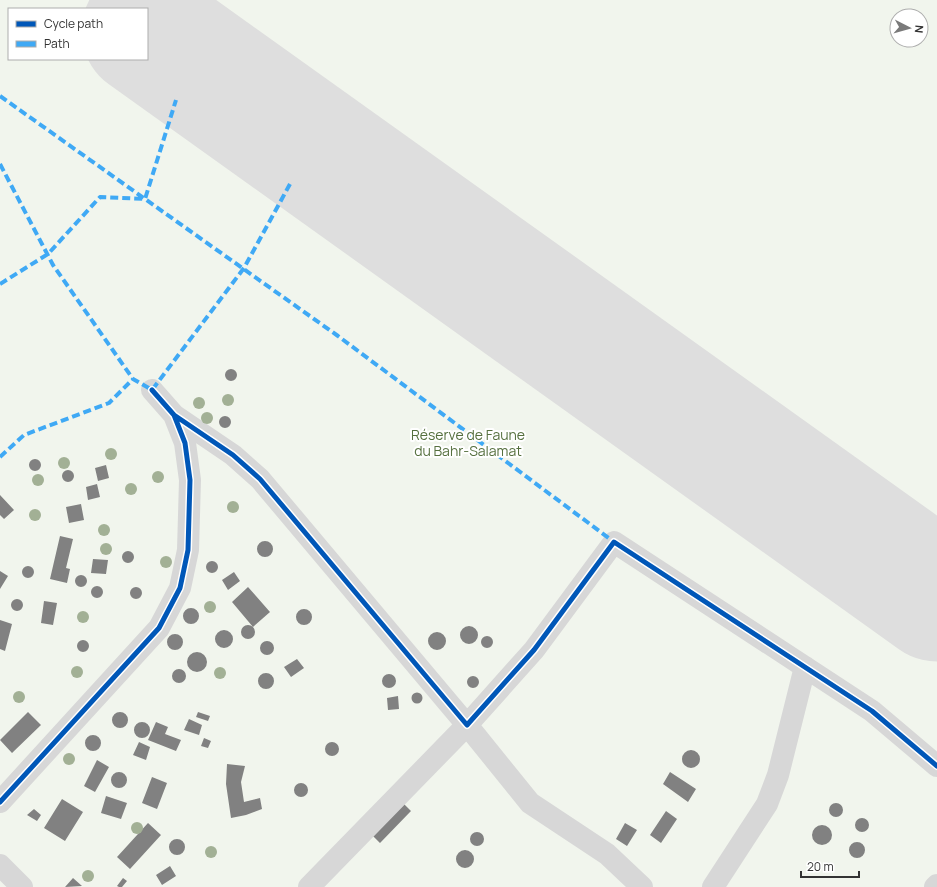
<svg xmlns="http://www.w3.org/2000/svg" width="937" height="887" viewBox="0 0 937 887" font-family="Manrope,sans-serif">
	<rect width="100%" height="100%" fill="#fff"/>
	<path fill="#f1f5ed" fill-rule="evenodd" d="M0,0h937v887h-937zM9,9h138v50h-138zM897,16h24v24h-24z"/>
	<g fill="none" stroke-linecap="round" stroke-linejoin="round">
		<path stroke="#dedede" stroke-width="131" d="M147,31l790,565"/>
	</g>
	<path fill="#818181" d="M225 375a6 6 0 1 1 12 0a6 6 0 1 1-12 0Z
		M219 422a6 6 0 1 1 12 0a6 6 0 1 1-12 0Z
		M29 465a6 6 0 1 1 12 0a6 6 0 1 1-12 0Z
		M106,465l3,13 -11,3 -3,-13z
		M62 476a6 6 0 1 1 12 0a6 6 0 1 1-12 0Z
		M97,484l3,13 -12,3 -2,-13z
		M0,495l14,15 -10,9 -4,-4z
		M81,504l3,16 -15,3 -3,-16z
		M60,536l13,3 -7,29 4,1 -3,14 -17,-4z
		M257 549a8 8 0 1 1 16 0a8 8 0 1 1-16 0Z
		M122 557a6 6 0 1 1 12 0a6 6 0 1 1-12 0Z
		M93,559l15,1 -2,14 -15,-1z
		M206 567a6 6 0 1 1 12 0a6 6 0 1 1-12 0Z
		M22 572a6 6 0 1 1 12 0a6 6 0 1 1-12 0Z
		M0,571l8,5 -8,13z
		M234,572l6,9 -12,9 -6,-10z
		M75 581a6 6 0 1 1 12 0a6 6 0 1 1-12 0Z
		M91 592a6 6 0 1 1 12 0a6 6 0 1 1-12 0Z
		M130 593a6 6 0 1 1 12 0a6 6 0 1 1-12 0Z
		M248,587l22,25 -17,15 -21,-25z
		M11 605a6 6 0 1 1 12 0a6 6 0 1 1-12 0Z
		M44,601l13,2 -4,22 -12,-2z
		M183 616a8 8 0 1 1 16 0a8 8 0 1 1-16 0Z
		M296 617a8 8 0 1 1 16 0a8 8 0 1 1-16 0Z
		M0,620l12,4 -7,27 -5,-2z
		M241 632a7 7 0 1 1 14 0a7 7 0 1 1-14 0Z
		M460 635a9 9 0 1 1 18 0a9 9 0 1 1-18 0Z
		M215 639a9 9 0 1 1 18 0a9 9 0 1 1-18 0Z
		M428 641a9 9 0 1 1 18 0a9 9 0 1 1-18 0Z
		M167 642a8 8 0 1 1 16 0a8 8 0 1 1-16 0Z
		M481 642a6 6 0 1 1 12 0a6 6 0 1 1-12 0Z
		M77 646a6 6 0 1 1 12 0a6 6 0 1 1-12 0Z
		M260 648a7 7 0 1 1 14 0a7 7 0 1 1-14 0Z
		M187 662a10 10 0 1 1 20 0a10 10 0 1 1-20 0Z
		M297,659l7,9 -13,9 -7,-10z
		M172 676a7 7 0 1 1 14 0a7 7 0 1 1-14 0Z
		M258 681a8 8 0 1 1 16 0a8 8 0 1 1-16 0Z
		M382 681a7 7 0 1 1 14 0a7 7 0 1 1-14 0Z
		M467 682a6 6 0 1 1 12 0a6 6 0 1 1-12 0Z
		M411.5 698a5.5 5.5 0 1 1 11 0a5.5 5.5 0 1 1-11 0Z
		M398,696l1,13 -11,1 -1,-12z
		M28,712l13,13 -29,28 -12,-13z
		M198,712l12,4 -2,5 -12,-4z
		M112 720a8 8 0 1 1 16 0a8 8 0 1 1-16 0Z
		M189,719l13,6 -3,10 -15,-5z
		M156,722l12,5 -3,7 16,6 -5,11 -28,-11z
		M134 730a8 8 0 1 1 16 0a8 8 0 1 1-16 0Z
		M85 743a8 8 0 1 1 16 0a8 8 0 1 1-16 0Z
		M204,738l7,3 -3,7 -7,-2z
		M325 749a7 7 0 1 1 14 0a7 7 0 1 1-14 0Z
		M139,742l11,5 -4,13 -13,-5z
		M682 759a9 9 0 1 1 18 0a9 9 0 1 1-18 0Z
		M97,760l12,7 -14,25 -11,-6z
		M227,764l18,2 -4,16 3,20 16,-4 2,11 -16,6 -15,3 -5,-34z
		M670,772l26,17 -8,13 -25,-18z
		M111 780a8 8 0 1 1 16 0a8 8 0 1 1-16 0Z
		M152,777l15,6 -10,26 -15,-6z
		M294 790a7 7 0 1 1 14 0a7 7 0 1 1-14 0Z
		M106,796l21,7 -6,16 -20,-6z
		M62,799l21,13 -18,29 -21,-13z
		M401,801l10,10 -31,32 -10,-10z
		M829 810a7 7 0 1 1 14 0a7 7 0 1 1-14 0Z
		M34,809l7,6 -4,6 -10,-6z
		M666,811l11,8 -16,24 -11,-8z
		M855 825a7 7 0 1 1 14 0a7 7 0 1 1-14 0Z
		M148,823l13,12 -31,34 -13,-12z
		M625,823l12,7 -10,16 -11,-7z
		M812 835a10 10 0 1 1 20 0a10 10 0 1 1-20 0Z
		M470 839a7 7 0 1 1 14 0a7 7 0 1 1-14 0Z
		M169 847a8 8 0 1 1 16 0a8 8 0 1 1-16 0Z
		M849 850a8 8 0 1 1 16 0a8 8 0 1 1-16 0Z
		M456 859a9 9 0 1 1 18 0a9 9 0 1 1-18 0Z
		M170,866l6,10 -14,9 -6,-10z
		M73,878l9,8 -17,1z
		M123,878l4,3 -5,6h-3l-2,-1z"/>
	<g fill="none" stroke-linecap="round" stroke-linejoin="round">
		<path stroke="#d7d7d7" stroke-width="22" d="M174,415l59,40 27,24 207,246 67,-75 80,-108 258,169 65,55
			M0,802l159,-174 21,-40 8,-38 2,-70 -5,-37 -11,-28 -22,-25
			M0,865l22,22
			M309,887l158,-162 63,78 77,51 35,33
			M713,887l54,-83 11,-29 27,-108
			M935,887l2,-2"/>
		<path stroke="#3fa9f5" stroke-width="4" stroke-dasharray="8 4" stroke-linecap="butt" d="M0,96l338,240 276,206
			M0,164l53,101 80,114 19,11 92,-122 46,-84
			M0,284l48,-30 52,-57 45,2 31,-99
			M0,457l24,-22 85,-32 24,-24"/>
		<g stroke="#fff" stroke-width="8">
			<path id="cycleway" d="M174,415l59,40 27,24 207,246 67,-75 80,-108 258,169 65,55
				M0,802l159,-174 21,-40 8,-38 2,-70 -5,-37 -11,-28 -22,-25"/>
		</g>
		<use href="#cycleway" stroke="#0057b8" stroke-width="5"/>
	</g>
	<g fill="#a2b095">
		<circle cx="228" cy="400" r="6"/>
		<circle cx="199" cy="403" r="6"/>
		<circle cx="207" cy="418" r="6"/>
		<circle cx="111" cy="454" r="6"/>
		<circle cx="64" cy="463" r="6"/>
		<circle cx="158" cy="477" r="6"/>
		<circle cx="38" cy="480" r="6"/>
		<circle cx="131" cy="489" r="6"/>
		<circle cx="233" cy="507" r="6"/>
		<circle cx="35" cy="515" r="6"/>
		<circle cx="104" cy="530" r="6"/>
		<circle cx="106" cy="549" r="6"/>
		<circle cx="166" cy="562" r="6"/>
		<circle cx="210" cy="607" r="6"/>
		<circle cx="83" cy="617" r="6"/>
		<circle cx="77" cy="672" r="6"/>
		<circle cx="220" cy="673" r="6"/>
		<circle cx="19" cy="697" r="6"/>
		<circle cx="69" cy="759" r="6"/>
		<circle cx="137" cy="828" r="6"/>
		<circle cx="211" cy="852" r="6"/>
		<circle cx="88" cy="876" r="6"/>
	</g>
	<g text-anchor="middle" stroke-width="4" stroke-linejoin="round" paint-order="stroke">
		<g font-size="14" fill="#56703f" stroke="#fff">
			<text x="468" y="440">Réserve de Faune<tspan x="468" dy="16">du Bahr-Salamat</tspan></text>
		</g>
	</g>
	<rect x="8" y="8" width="140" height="52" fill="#ffffff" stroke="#adadad"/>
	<rect x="16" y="21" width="20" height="6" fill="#0057b8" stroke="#adadad"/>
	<text x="44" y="28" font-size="12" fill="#333333">Cycle path</text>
	<rect x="16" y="41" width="20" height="6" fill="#3fa9f5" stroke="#adadad"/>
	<text x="44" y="48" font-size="12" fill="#333333">Path</text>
	<g transform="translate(909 28) rotate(96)"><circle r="19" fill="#ffffff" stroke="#adadad"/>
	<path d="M0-3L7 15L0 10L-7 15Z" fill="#7a7a7a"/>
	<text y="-6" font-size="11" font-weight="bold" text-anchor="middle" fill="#333333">N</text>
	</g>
	<path d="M801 871v6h58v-6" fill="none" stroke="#333333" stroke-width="2"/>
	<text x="807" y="871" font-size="12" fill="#333333" stroke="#ffffff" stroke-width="3" paint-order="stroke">20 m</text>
</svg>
